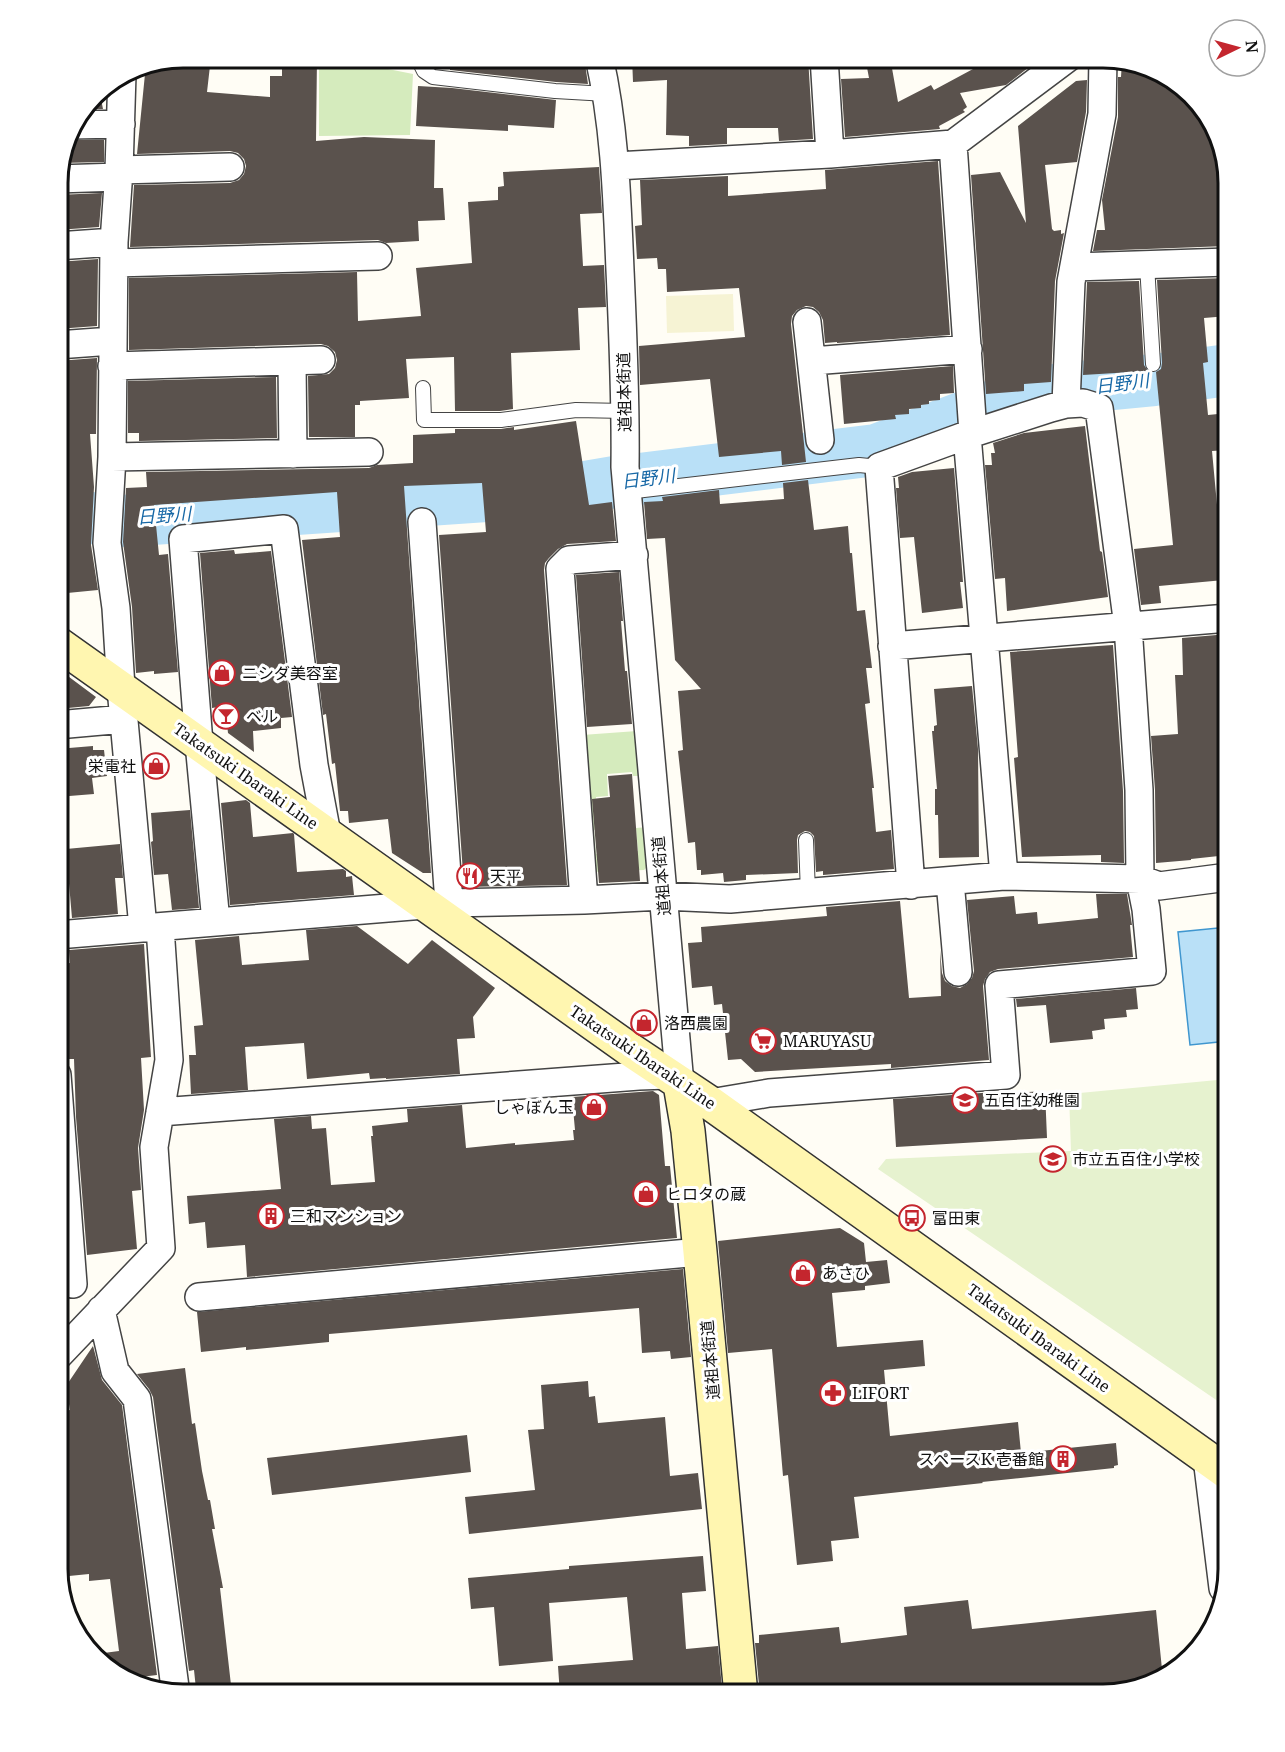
<svg xmlns="http://www.w3.org/2000/svg" width="1285" height="1752" viewBox="0 0 1285 1752" font-family="'Noto Serif','Noto Sans JP',serif">
	<rect width="100%" height="100%" fill="#fffdf5"/>
	<path fill="#f6f3d4" d="M733,294l1,37 -67,2 -1,-37z"/>
	<path fill="#d5ebbd" d="M319,57h9l85,17 -3,61 -91,1z
		M637,731l3,45h-7l-1,-4 -25,2 1,22 -12,1 2,32 -4,1 2,24 42,-3 -2,-23 12,-1 3,36 -7,7 -52,2 -10,-137z"/>
	<path fill="#e6f2cf" d="M1228,1079v329l-350,-239 8,-10 185,-8 -2,-57z"/>
	<path fill="#b9e0f7" stroke="#3f96cf" stroke-width="1.5" d="M1228,927v114l-38,4 -12,-113z"/>
	<g fill="none" stroke-linecap="round" stroke-linejoin="round">
		<path stroke="#b9e0f7" stroke-width="52" d="M57,522l36,-4 30,3 439,-30 53,-9 261,-32 141,-53 43,-8 94,-9 74,-10"/>
	</g>
	<path fill="#5a524d" d="M183,57h28l-4,35 63,5v-21h12v-19h35l-1,84 48,-4 71,3 -1,48h9l2,32 -27,1 1,20 -33,2 -8,-3 -248,7 4,-62 96,-2 9,-3 5,-6 2,-8 -2,-7 -6,-6 -8,-2 -93,3 9,-90z
		M544,57h40l4,27 -32,-2 -106,-12v-3l25,-1 8,-4z
		M632,57h176l5,82 -34,2 -1,-13h-51v16l-38,2v-10l-23,-1 1,-55 -34,2z
		M865,57h25l8,45 33,-17 3,5 39,-21 -3,-12h72l-36,28 -46,8 7,14 -4,3 2,2 -26,14 1,3 -95,8 -4,-58 28,-1z
		M1122,61l44,13 45,45 8,28 8,99 -134,5 4,-21h8l-3,-30 16,-83v-40h3z
		M1087,80l-1,32 -9,50 -32,3 7,64 2,2 7,-1v4l3,-1 -9,48 -4,101 -27,2v7l-38,3 -15,-219 29,-3 26,51 -8,-97 58,-45z
		M418,86l34,2 104,12 -2,28 -46,-3v6l-92,-5z
		M99,89l4,20h-19z
		M67,140h37v22l-44,1z
		M938,161l12,174 -113,8v-1l-12,1 -2,-23 -4,-8 -6,-5 -7,-1 -9,4 -5,6 -1,8 15,138 -24,3 -1,-14 -62,6 -9,-78 -70,6 -1,-39 106,-9 -6,-49 -72,4 -1,-23h-8l-1,-11 -20,1 -2,-33 7,-1 -2,-45 88,-4v20l98,-7 -1,-19z
		M599,167l3,46 -22,1 3,52 21,-1 2,42 -28,1 2,42 -69,3 2,56 -13,2h-45l-1,-54 -48,2 3,39 -49,3v4h-5v32h-46l-1,-61 21,-2 6,-6 2,-8 -2,-8 -7,-6 -7,-2 -192,6v-72l228,-6 1,49 63,-5 -5,-48 56,-5 -4,-61 30,-2v-13l6,-1 -1,-14z
		M102,193l-3,34 -42,3v-35z
		M98,259l-1,67 -40,3v-67z
		M1228,278v38l-24,2 4,44 -5,1 5,52 20,-2v37l-16,1 12,129 -65,6 2,17 -20,2 -7,-56 39,-4 -17,-173 5,-3 1,-6 -5,-83z
		M1139,281l5,84 4,6 -65,4 4,-93z
		M97,358l-1,76h-6l4,53 -3,58 7,45 -41,4v-233z
		M953,366l1,27 -14,1v6l-11,1v3l-8,1v3l-12,1v5l-14,1 1,4 -52,5 -4,-49z
		M276,377l1,61 -138,3v-8h-11v-52z
		M576,421l13,84 23,-3 4,39 -49,3 -9,5 -9,9 -4,5 -1,7 23,315 -103,2 -25,-352 47,-3 -4,-49 -78,3 27,387h-8l-31,-20 -4,-34 -39,4 -1,-12h-8l-5,-48 -3,1 -6,-50 -3,1 -21,-175 38,-3 -3,-45 -183,13 5,50 9,-1 10,118 -24,2v-3l-18,2 -4,-66 -9,-65 3,-54 21,-1 -1,-15 223,-4 8,-3 36,-2v-28l42,-2v-4h46l13,-2v3z
		M1085,426l15,125 2,1 6,45 -101,14 -2,-33 -10,1 -10,-114h7l-1,-12h4l-2,-10 31,-10z
		M954,468l9,114h-3l3,26 -41,5 -8,-76 -14,1 -4,-50h3l-1,-11 14,-5z
		M808,480l6,50 34,-4 2,27h2l5,58 8,-1 7,58h-6l4,35 -5,1 9,84h-2l4,44 15,-2 3,39 -71,6v-4l-7,1 -2,-36 -4,-4 -5,-1 -7,4 -1,5 1,33 -52,2v5l-22,2 -1,-9 -22,2v-5h-4l-2,-28 -7,1 -10,-92 5,-1 -5,-59 23,-2 -26,-29 -10,-122 -18,1 -3,-37 19,-1 -1,-4 57,-7 1,14 64,-5 -1,-16z
		M234,550l1,4 36,-3 21,166 -11,1v10l-28,3 1,21 -26,-19 -3,-27 -13,2 -12,-155z
		M619,572l4,49h-2l4,50h2l5,53 -45,3 -11,-152z
		M1228,634v221l-37,4v1l-35,3 -1,-73 -4,-54 27,-2 -3,-59h8l-1,-37z
		M1113,645l10,146 1,72 -23,-1v-7l-79,2 -8,-99 4,-1 -8,-105z
		M57,668l39,29 -7,9 -32,3z
		M972,686l6,63 1,108 -40,1 -1,-43h-3v-26h2l-5,-58h2v-5l3,-1 -3,-36z
		M93,746v4h11l3,26 -15,2 2,16 -37,3v-48z
		M632,774l8,107 -41,2 -7,-84 18,-2 -2,-21z
		M246,800l4,3 3,34 40,-4 1,1 3,38 46,-3 3,2v6l6,-1 2,19 -124,10 -9,-102z
		M190,810l9,98 -27,2 -4,-36 -14,1 -3,-33 2,-1 -2,-28z
		M120,844l3,34h-8l3,36 -46,4 -6,-69z
		M1096,894h31l5,31h-2l3,32 -135,12 -8,3 -5,7 -2,7 6,74 -98,8v-4l-136,8 -14,-13 -13,1 -6,-56 -8,1 -2,-19 -20,2 -4,-45 14,-1 -1,-15 126,-11 -1,-9 74,-6 9,97 32,-2 -1,-46 2,23 3,8 7,5 8,2 7,-4 5,-6 2,-7 -7,-71 47,-4 2,18 21,-2 1,12 60,-6z
		M357,926l51,38 24,-24 63,48 -22,29 2,21 -18,1 3,35 -74,5v-1l-16,1 -1,-6 -62,6 -3,-36 -59,4 3,43 -57,4 -2,-39h7l-2,-29 9,-1 -8,-85 44,-4 3,29 67,-5 -3,-30z
		M144,944l7,113 -10,1 3,52 -6,38 3,42 -9,1 5,58 -50,6 -11,-138 -2,-58h-6l-10,-95 12,-1 -1,-13z
		M1136,988l2,21 -12,1 1,7 -23,2 1,10 -13,2 1,8 -43,4 -4,-38 -29,2 -1,-8z
		M653,1091l6,4 6,71h5l7,72 -430,39 -2,-32 -38,3 -2,-26 -16,2 -2,-28 94,-7 -7,-70 37,-3 1,13 14,-1 5,57 44,-3 -4,-46h2l-1,-10 36,-4 -1,-13 55,-4 4,43 49,-5v2l59,-5 -1,-10h2l-3,-33z
		M1045,1091l2,47 -151,9 -3,-48 103,-7v2z
		M840,1228l24,15 2,19 21,-2 3,23 -25,3v4l-33,3 5,54 86,-7 2,26 -41,4 6,66 128,-14 3,31 95,-10 2,22 -4,1v2l-132,14 1,1 -129,14 5,41 -28,3 2,20 -36,4 -9,-90 -5,1 -11,-127 -44,4 -10,-112z
		M683,1269l8,88 -20,2 -1,-8 -28,2 -3,-45 -310,26v8l-83,8v-3l-45,5 -4,-40z
		M93,1346l9,34 20,25 35,270 -34,4 -4,-1 -23,-24 23,-3 -9,-72 -21,2v-7l-30,3 -2,-8v-112l11,-2 -1,-8h2l-4,-36 5,-1 -4,-24z
		M185,1368l7,56 3,-1 7,48 6,29h2l5,29h-3l11,59h-3l11,97 -35,4 -2,-19 -5,1 -36,-274 -4,-8 -12,-15z
		M588,1381l1,16 6,-1 3,27 67,-6 5,59 28,-3 4,36 -233,25 -4,-37 70,-7 -7,-60 16,-1 -3,-44z
		M467,1435l4,37 -199,23 -5,-37z
		M703,1556l3,35 -24,2 4,56 32,-3 4,42 -92,7h-70l-2,-29 75,-6 -6,-63 -78,6 4,58 -54,5 -5,-59 -23,2 -3,-31 101,-9v-3z
		M968,1600l4,29 184,-19 7,69 -60,16h-338l-1,-10h-5l-4,-42h4v-8l80,-8 2,16 66,-8 -3,-28z"/>
	<g fill="none" stroke-linecap="round" stroke-linejoin="round">
		<g stroke="#444" stroke-width="16">
			<path id="lane" d="M394,57l24,2 6,12 9,6 122,14 52,3
				M418,59l57,-2
				M1147,265l6,99
				M423,388l1,32h77l75,-10 49,1
				M627,492l232,-27 20,2
				M806,840l2,53"/>
		</g>
		<g stroke="#444" stroke-width="30">
			<path id="street" d="M599,57c16,70 18,142 21,213 3,66 6,131 5,197l55,617
				M824,57l6,97
				M122,74l-3,96 -5,72 -2,215 -5,86 9,65 5,80 22,240
				M71,125l50,-1
				M953,144l20,289
				M616,166l214,-12 123,-10 116,-87
				M119,170l111,-3
				M57,179l62,-2
				M57,246l57,-4
				M114,263l264,-7
				M1074,267l154,-5
				M807,322l13,118
				M57,345l55,-4
				M292,361l1,93
				M812,361l156,-12
				M112,366l209,-6
				M1066,404l5,-122 31,-168 1,-57
				M967,435l37,441
				M112,457l257,-5
				M422,522l27,381
				M892,646l336,-28
				M57,725l67,-6
				M950,881l8,91
				M584,900l-24,-331 9,-9 65,-5
				M216,922l-17,-179 -16,-204 101,-10 30,236 13,69
				M57,935l392,-32 135,-3 79,-4 67,3 274,-23 136,3 19,7 69,-9
				M57,1075l16,209
				M710,1103l59,-10 237,-18 -7,-90 153,-14 -6,-62 -6,-30 -1,-89 -11,-164 -29,-218 -16,-5 -17,1 -15,4 -84,27 -88,32 32,418
				M160,1112l479,-36 29,-1
				M199,1297l501,-45
				M101,1310l14,61 22,28 39,296
				M57,1357l104,-109 -7,-101 15,-87 -9,-133
				M1207,1458l16,130"/>
		</g>
		<g stroke="#333" stroke-width="36">
			<path id="secondary" d="M57,643l572,406 81,54 518,370
				M680,1084l8,47 12,121 41,443"/>
		</g>
		<use href="#lane" stroke="#fff" stroke-width="14"/>
		<use href="#street" stroke="#fff" stroke-width="27"/>
		<use href="#secondary" stroke="#fff6b0" stroke-width="33"/>
	</g>
	<defs>
		<g id="shop-ring" transform="scale(1.35)"><circle r="9.5" fill="#fff" stroke="#c4262e" stroke-width="1.5"/><path d="M-5-2.5h2.3a2.7 3.5 0 0 1 5.4 0H5L5.5 6h-11ZM-1.5-2.5h3a1.5 2.3 0 0 0-3 0Z" fill="#c4262e"/></g>
		<g id="bar-ring" transform="scale(1.35)"><circle r="9.5" fill="#fff" stroke="#c4262e" stroke-width="1.5"/><path d="M-6-5H6L.8 .8V4.5H3.5V6h-7V4.5H-.8V.8Z" fill="#c4262e"/></g>
		<g id="restaurant-ring" transform="scale(1.35)"><circle r="9.5" fill="#fff" stroke="#c4262e" stroke-width="1.5"/><path d="M-5-6h1v4h1v-4h1v4h1v-4h1v5L-1.5 .5V6h-2V.5L-5-1ZM5-6V6H3V1.5H1.5Q1.5-4 5-6Z" fill="#c4262e"/></g>
		<g id="supermarket-ring" transform="scale(1.35)"><circle r="9.5" fill="#fff" stroke="#c4262e" stroke-width="1.5"/><path d="M-6-5.5h2.5l.6 2H6L4.5 2H-2.5L-4.4-4H-6ZM-1.5 3.2a1.3 1.3 0 1 0 .1 0ZM3 3.2a1.3 1.3 0 1 0 .1 0Z" fill="#c4262e"/></g>
		<g id="school-ring" transform="scale(1.35)"><circle r="9.5" fill="#fff" stroke="#c4262e" stroke-width="1.5"/><path d="M0-5L7-2L0 1L-7-2ZM-4 1L0 2.5L4 1V4Q0 6-4 4Z" fill="#c4262e"/></g>
		<g id="building-ring" transform="scale(1.35)"><circle r="9.5" fill="#fff" stroke="#c4262e" stroke-width="1.5"/><path d="M-4-6H4V6H1V3H-1V6H-4ZM-2.5-4.3h1.7v1.8h-1.7ZM.8-4.3h1.7v1.8H.8ZM-2.5-1h1.7V.8h-1.7ZM.8-1h1.7V.8H.8Z" fill="#c4262e"/></g>
		<g id="bus-ring" transform="scale(1.35)"><circle r="9.5" fill="#fff" stroke="#c4262e" stroke-width="1.5"/><path d="M-5-6H5V4H4V6H2V4H-2V6H-4V4H-5ZM-3.5-4V0h7V-4ZM-3.5 1.2v1.5H-2V1.2ZM2 1.2v1.5H3.5V1.2Z" fill="#c4262e"/></g>
		<g id="pharmacy-ring" transform="scale(1.35)"><circle r="9.5" fill="#fff" stroke="#c4262e" stroke-width="1.5"/><path d="M-2-6h4v4h4v4h-4v4h-4v-4h-4v-4h4Z" fill="#c4262e"/></g>
	</defs>
	<g fill-rule="evenodd">
		<use href="#shop-ring" x="222" y="673"/>
		<use href="#bar-ring" x="226" y="716"/>
		<use href="#shop-ring" x="156" y="766"/>
		<use href="#restaurant-ring" x="470" y="876"/>
		<use href="#shop-ring" x="644" y="1023"/>
		<use href="#supermarket-ring" x="763" y="1041"/>
		<use href="#school-ring" x="965" y="1100"/>
		<use href="#shop-ring" x="594" y="1107"/>
		<use href="#school-ring" x="1053" y="1159"/>
		<use href="#shop-ring" x="646" y="1194"/>
		<use href="#building-ring" x="271" y="1216"/>
		<use href="#bus-ring" x="912" y="1218"/>
		<use href="#shop-ring" x="803" y="1273"/>
		<use href="#pharmacy-ring" x="833" y="1393"/>
		<use href="#building-ring" x="1063" y="1459"/>
	</g>
	<g text-anchor="middle" stroke-width="6" stroke-linejoin="round" paint-order="stroke">
		<g font-size="16" fill="#111" stroke="#fff">
			<text transform="translate(624 392) rotate(-91)" y="6">道祖本街道</text>
			<text transform="translate(246 776) rotate(35)" y="6">Takatsuki Ibaraki Line</text>
			<text transform="translate(661 876) rotate(-95)" y="6">道祖本街道</text>
			<text transform="translate(643 1057) rotate(34)" y="6">Takatsuki Ibaraki Line</text>
			<text transform="translate(1039 1338) rotate(36)" y="6">Takatsuki Ibaraki Line</text>
			<text transform="translate(710 1360) rotate(-95)" y="6">道祖本街道</text>
		</g>
		<g font-size="16" fill="#111" stroke="#fff" text-anchor="start">
			<text x="242" y="679">ニシダ美容室</text>
			<text x="246" y="722">ベル</text>
			<text x="136" y="772" text-anchor="end">栄電社</text>
			<text x="490" y="882">天平</text>
			<text x="664" y="1029">洛西農園</text>
			<text x="783" y="1047">MARUYASU</text>
			<text x="984" y="1106">五百住幼稚園</text>
			<text x="574" y="1113" text-anchor="end">しゃぼん玉</text>
			<text x="1072" y="1165">市立五百住小学校</text>
			<text x="666" y="1200">ヒロタの蔵</text>
			<text x="290" y="1222">三和マンション</text>
			<text x="932" y="1224">富田東</text>
			<text x="822" y="1279">あさひ</text>
			<text x="852" y="1399">LIFORT</text>
			<text x="1044" y="1465" text-anchor="end">スペースK 壱番館</text>
		</g>
		<g font-size="18" font-style="italic" fill="#1768a6" stroke="#fff">
			<text transform="translate(1122 384) rotate(-7)" y="6">日野川</text>
			<text transform="translate(648 479) rotate(-7)" y="6">日野川</text>
			<text transform="translate(164 516) rotate(-4)" y="6">日野川</text>
		</g>
	</g>
	<path d="M0 0H1285V1752H0ZM183 68H1103A115 115 0 0 1 1218 183V1569A115 115 0 0 1 1103 1684H183A115 115 0 0 1 68 1569V183A115 115 0 0 1 183 68Z" fill="#fff" fill-rule="evenodd"/>
	<path fill="none" stroke="#111" stroke-width="3" d="M183 68H1103A115 115 0 0 1 1218 183V1569A115 115 0 0 1 1103 1684H183A115 115 0 0 1 68 1569V183A115 115 0 0 1 183 68Z"/>
	<g transform="translate(1237 48) rotate(85)"><circle r="28" fill="#ffffff" stroke="#a0a0a0" stroke-width="1.5"/>
	<path d="M0-4.5L10 22L0 15L-10 22Z" fill="#c4262e"/>
	<text y="-9" font-size="16" font-weight="bold" text-anchor="middle" fill="#111111">N</text>
	</g>
</svg>
